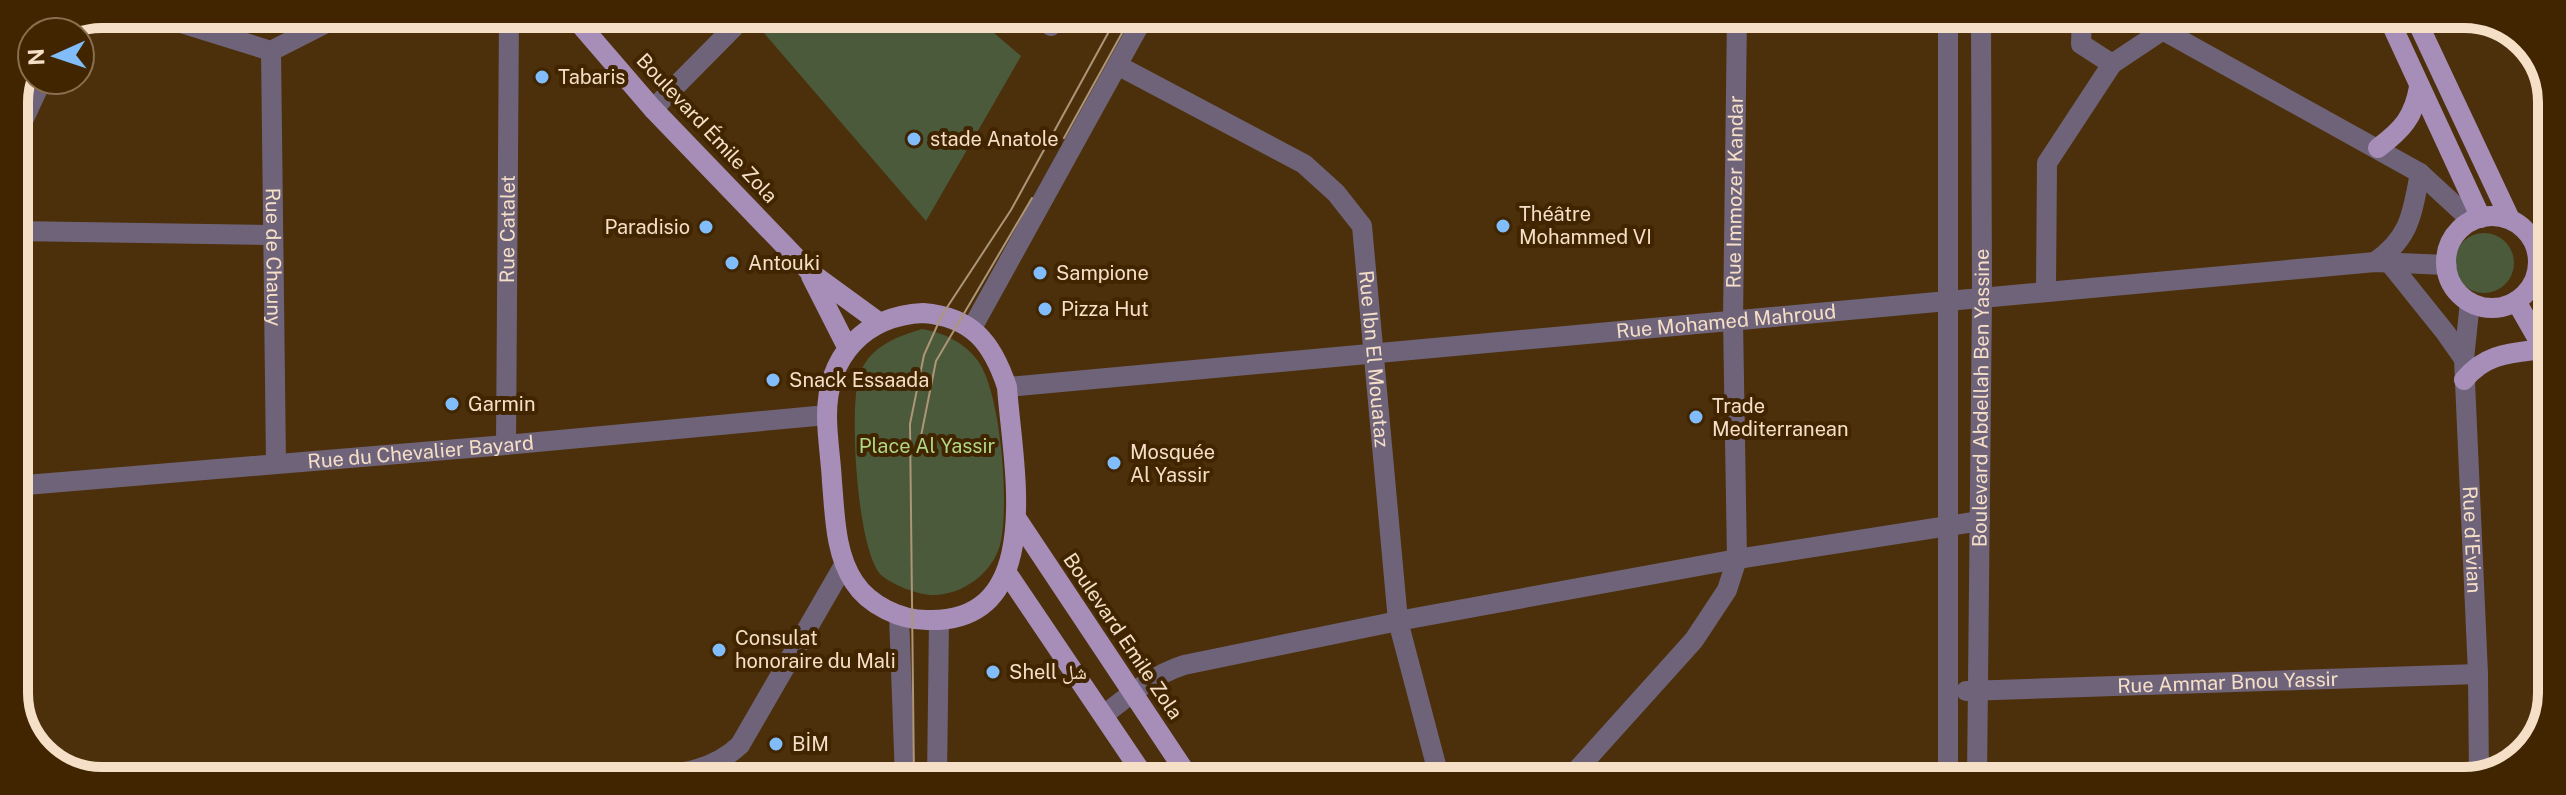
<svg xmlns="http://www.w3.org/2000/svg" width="2566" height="795" viewBox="0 0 2566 795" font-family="'Public Sans','Noto Naskh Arabic',sans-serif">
	<rect width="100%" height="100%" fill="#4b300b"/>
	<path fill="#4a5a3a" d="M771,15h202l48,41 -95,165 -168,-195z
		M2454 263a30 30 0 1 1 60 0a30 30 0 1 1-60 0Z
		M922,329c22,4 42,13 56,32 23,31 32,146 22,184 -8,29 -39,51 -69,50 -15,-1 -38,-10 -50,-20 -24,-24 -33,-170 -21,-202 11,-27 36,-36 62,-44z"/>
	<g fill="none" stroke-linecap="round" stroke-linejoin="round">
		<g stroke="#6f6379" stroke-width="20">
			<path d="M152,14l119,37 73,-37"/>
			<path d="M1038,15l13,11"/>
			<path d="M1948,16v764"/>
			<path d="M2082,17l-1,27 31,20 51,-34"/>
			<path d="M2139,17l281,156 52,48"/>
			<path d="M64,32l2,-3"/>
			<path id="s1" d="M271,51l5,413"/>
			<path id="s2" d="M1119,66l185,98 32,29 26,33 36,395 42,159"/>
			<path d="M653,109l93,-94"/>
			<path d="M14,140l28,-60"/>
			<path d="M14,231l258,4"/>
			<path d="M2537,251l14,-2"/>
			<path d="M2388,261l57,71 19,27"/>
			<path d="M2375,262c36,-25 37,-49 45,-89"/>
			<path d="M2046,290l1,-127 65,-99"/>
			<path id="s3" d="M2470,302l-6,57 14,315 1,102"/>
			<path d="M972,328l173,-313"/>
			<path id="s4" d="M1007,387l1368,-125 72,3"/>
			<path id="s5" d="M506,445l3,-430"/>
			<path id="s6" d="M14,486l492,-41 321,-30"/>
			<path d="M899,615l6,164"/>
			<path id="s7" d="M1966,691l512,-17"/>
			<path d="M1104,715c25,-20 49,-40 80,-50l214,-44 339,-62 243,-38"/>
			<path d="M632,779c41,-5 77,-5 108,-34l104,-180"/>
			<path d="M937,779l2,-159"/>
			<path id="s8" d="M1568,780l126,-140 33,-50 10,-31 -4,-239 4,-304"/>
			<path id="s9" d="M1977,780l5,-484 -1,-280"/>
		</g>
		<path stroke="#a68eb9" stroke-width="20" d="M572,15l81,94 157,163 70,51
			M2388,17l93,201
			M2415,17l95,202
			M2378,148c24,-18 36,-31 41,-61
			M2446 262a46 46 0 1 1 92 0a46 46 0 1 1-92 0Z
			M811,276l36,71
			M2535,279l16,28
			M2516,301l35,61
			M923,313c49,4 69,29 84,74 5,75 42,237 -80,233 -27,0 -58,-15 -73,-38 -19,-29 -19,-66 -22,-100 -1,-22 -5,-44 -5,-66 0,-60 37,-100 96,-103z
			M2464,380c21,-27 48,-27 79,-31
			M1017,519l173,260
			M1007,573l139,206"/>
		<path stroke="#ad9578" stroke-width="2" d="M1064,138l68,-123
			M921,450v-14l15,-75 96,-163
			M914,779l-4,-355 14,-69 18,-40 69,-105 107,-195"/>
	</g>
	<g fill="#80bdfa" stroke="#402500" stroke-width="3">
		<circle cx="542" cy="77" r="8"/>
		<circle cx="914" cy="139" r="8"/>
		<circle cx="1503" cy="226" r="8"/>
		<circle cx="706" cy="227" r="8"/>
		<circle cx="732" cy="263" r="8"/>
		<circle cx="1040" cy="273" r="8"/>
		<circle cx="1045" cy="309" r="8"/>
		<circle cx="773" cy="380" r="8"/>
		<circle cx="452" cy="404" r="8"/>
		<circle cx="1696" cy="417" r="8"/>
		<circle cx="1114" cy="463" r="8"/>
		<circle cx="719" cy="650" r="8"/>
		<circle cx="993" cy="672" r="8"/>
		<circle cx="776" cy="744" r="8"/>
	</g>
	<g text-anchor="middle" stroke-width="8" stroke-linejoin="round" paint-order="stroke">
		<g font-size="20" fill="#f5dfc7" stroke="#402500" text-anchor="start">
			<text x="558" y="84">Tabaris</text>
			<text x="930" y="146">stade Anatole</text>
			<text x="1519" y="221">Théâtre<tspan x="1519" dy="23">Mohammed VI</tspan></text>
			<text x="690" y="234" text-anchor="end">Paradisio</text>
			<text x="748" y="270">Antouki</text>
			<text x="1056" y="280">Sampione</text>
			<text x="1061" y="316">Pizza Hut</text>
			<text x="789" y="387">Snack Essaada</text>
			<text x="468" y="411">Garmin</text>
			<text x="1712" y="413">Trade<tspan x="1712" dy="23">Mediterranean</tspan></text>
			<text x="1130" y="459">Mosquée<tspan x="1130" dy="23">Al Yassir</tspan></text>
			<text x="735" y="645">Consulat<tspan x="735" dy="23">honoraire du Mali</tspan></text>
			<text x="1009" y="679">Shell شل</text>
			<text x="792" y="751">BİM</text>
		</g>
		<g font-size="20" fill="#f5dfc7" stroke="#402500">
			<text transform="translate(707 128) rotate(47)" y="7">Boulevard Émile Zola</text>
			<text dy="7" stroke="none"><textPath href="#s8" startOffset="648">Rue Immozer Kandar</textPath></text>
			<text dy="7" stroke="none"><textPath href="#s5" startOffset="216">Rue Catalet</textPath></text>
			<text dy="7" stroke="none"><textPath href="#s1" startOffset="206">Rue de Chauny</textPath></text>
			<text dy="7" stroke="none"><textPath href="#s4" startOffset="722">Rue Mohamed Mahroud</textPath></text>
			<text dy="7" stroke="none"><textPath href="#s2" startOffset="428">Rue Ibn El Mouataz</textPath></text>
			<text dy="7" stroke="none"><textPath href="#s9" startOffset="382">Boulevard Abdellah Ben Yassine</textPath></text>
			<text dy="7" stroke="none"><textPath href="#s6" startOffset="408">Rue du Chevalier Bayard</textPath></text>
			<text dy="7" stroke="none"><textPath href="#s3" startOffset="238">Rue d'Evian</textPath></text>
			<text transform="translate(1123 636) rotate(56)" y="7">Boulevard Emile Zola</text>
			<text dy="7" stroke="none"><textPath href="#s7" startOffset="262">Rue Ammar Bnou Yassir</textPath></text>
		</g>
		<g font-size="20" fill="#b0d785" stroke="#402500">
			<text x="927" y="453">Place Al Yassir</text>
		</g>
	</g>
	<path d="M0 0H2566V795H0ZM102 28H2464A74 74 0 0 1 2538 102V693A74 74 0 0 1 2464 767H102A74 74 0 0 1 28 693V102A74 74 0 0 1 102 28Z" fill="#402500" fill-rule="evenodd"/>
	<path fill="none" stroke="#f5dfc7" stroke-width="10" d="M102 28H2464A74 74 0 0 1 2538 102V693A74 74 0 0 1 2464 767H102A74 74 0 0 1 28 693V102A74 74 0 0 1 102 28Z"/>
	<g transform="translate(56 56) rotate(267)"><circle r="38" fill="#402500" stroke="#886f50" stroke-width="2"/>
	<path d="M0-6L14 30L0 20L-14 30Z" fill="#80bdfa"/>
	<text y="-12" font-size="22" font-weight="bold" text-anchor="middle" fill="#f5dfc7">N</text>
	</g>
</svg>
